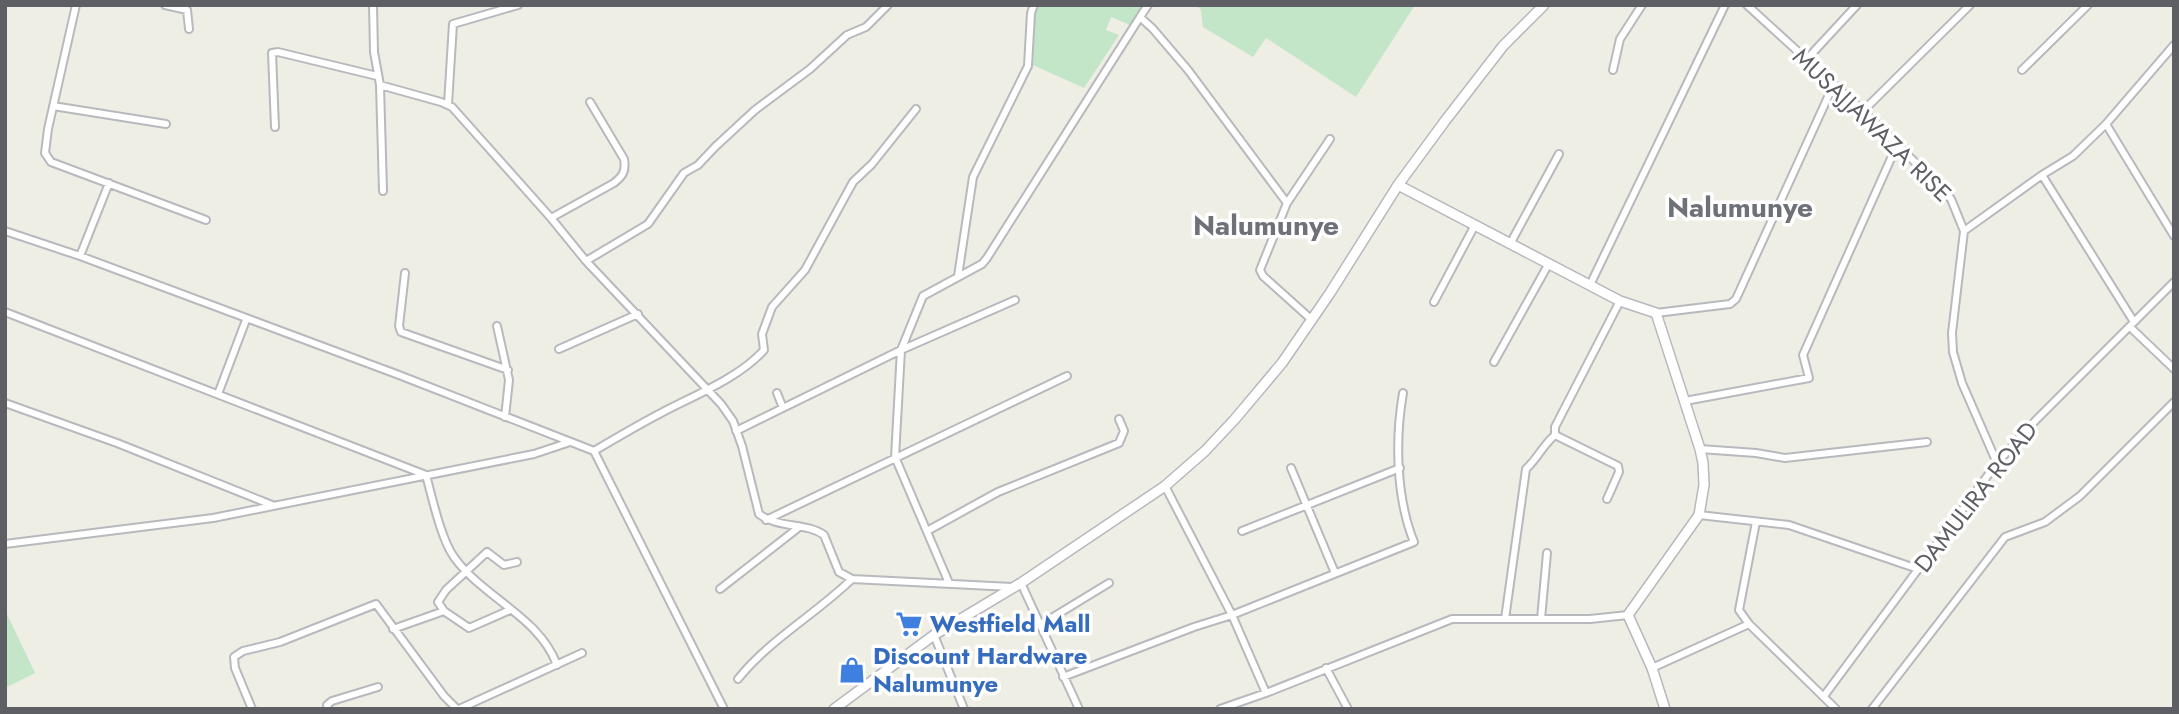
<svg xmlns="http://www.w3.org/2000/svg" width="2179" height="714" viewBox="0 0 2179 714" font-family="Jost,sans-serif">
	<rect width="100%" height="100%" fill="#efeee5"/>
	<path fill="#c3e5c8" d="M1039,5h103l-12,20 -19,-8 -5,13 13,5 -35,53 -51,-23 2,-51z
		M1196,5h219l-59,92 -90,-59 -13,19 -50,-30 -2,-17z
		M5,610l30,63 -30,15z"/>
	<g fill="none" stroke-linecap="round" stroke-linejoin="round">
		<g stroke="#b7b9be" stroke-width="10">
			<path id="street" d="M76,5l-28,124 -3,24 6,9 155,58
				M165,5l22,5 2,19
				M373,5l1,47 6,33 3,106
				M1747,5l116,106 77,76 11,12 13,32 -12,102 1,19 9,31 35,80
				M1140,17l8,-12
				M1806,60l51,-55
				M1613,70l7,-31 22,-34
				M2022,70l66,-65
				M380,85l61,17 11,5 99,111 35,43 135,143 12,17 9,25 17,68c20,15 47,8 65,21l15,37 13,7 160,8
				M448,104l5,-80 65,-19
				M53,106l113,18
				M1863,111l107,-106
				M2106,124l68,112
				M275,127l-3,-74 6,-1 99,24
				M2042,175l92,147
				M551,218l63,-35c9,-7 12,-12 10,-24l-34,-57
				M5,231l75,25 319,119 195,76 130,258
				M1964,231l78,-56 31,-19 33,-32 68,-79
				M1510,244l49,-90
				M80,256l29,-73
				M586,261l62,-37 36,-51 14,-8 17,-18 40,-37 55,-41 37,-34 19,-8 22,-22
				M405,273l-6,53 2,6 107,38
				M958,276l15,-99 55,-111 3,-53 3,-8
				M1590,285l135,-280
				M1434,302l41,-77
				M5,312l421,163c6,22 15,64 28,82 29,41 85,59 103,108
				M1656,313l74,-9 6,-5 97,-213
				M1312,320l-49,-44 -3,-6 27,-67 43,-64
				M497,326l12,54 -4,37
				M2130,327l44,42
				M559,349l79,-35
				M1494,362l54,-97
				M777,393l6,15
				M218,394l28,-74
				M1685,401l124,-23 -6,-23 94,-210
				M5,403l112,40 155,62
				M736,431l165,-81 22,-54 59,-32 5,-6 153,-241 13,12 35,41 99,133
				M1555,435l63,31 1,6 -12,27
				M1700,449l56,4 29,5 142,-16
				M594,451c22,-13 44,-26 67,-38 32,-17 78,-35 103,-63l-2,-16 10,-27 33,-37 48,-88 19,-18 44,-55
				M1291,468l44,105
				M1165,486l67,129 34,78 186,-74h138l38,-4
				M1699,515l90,10 129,44
				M766,520l301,-144
				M1756,522l-17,88 10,14 87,85
				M927,531l71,-39 121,-49 5,-12 -5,-12
				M1242,531l158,-63
				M5,544l208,-26 321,-64 36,-12
				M949,583l-54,-126 6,-107 114,-50
				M1021,583l58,126
				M720,589l78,-61
				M444,611l-6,-9 8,-12 41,-38 17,13 13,-3
				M1505,619l21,-150c12,-11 17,-24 29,-34v-8l65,-126
				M1541,619l6,-66
				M1040,625l69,-42
				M393,629l51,-18 25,17 41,-18
				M934,635l30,74
				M1326,668l22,41
				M1652,668l97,-44
				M1063,677l131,-50 38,-12 182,-73c-18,-44 -19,-103 -11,-149
				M738,679c31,-39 78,-65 114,-100
				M1824,696l173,-233 39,-43 138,-138
				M252,709l-17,-41 -1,-11 9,-6 37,-9 96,-38 68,92 13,13
				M328,709l-1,-4 5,-4 46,-14
				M459,709l123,-56
				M1220,709l46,-16
				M1872,709l133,-172 40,-15 35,-26 94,-94"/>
		</g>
		<g stroke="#b7b8be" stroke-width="12">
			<path id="secondary" d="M1398,185l222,116 36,12 44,136 3,14 1,22 -5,30 -71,100 24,53 13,41
				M834,709l100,-74 87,-52 144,-97 40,-35 30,-32 47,-56 48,-70 68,-108 47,-64 58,-75 41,-41"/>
		</g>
		<use href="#street" stroke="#fff" stroke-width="6"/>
		<use href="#secondary" stroke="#fff" stroke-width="9"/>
	</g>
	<defs>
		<g id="supermarket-bare" transform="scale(2.1)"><path d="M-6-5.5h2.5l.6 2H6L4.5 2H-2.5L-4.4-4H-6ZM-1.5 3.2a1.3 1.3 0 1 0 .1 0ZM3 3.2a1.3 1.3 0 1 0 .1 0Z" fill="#3f7fe0" stroke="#fff" stroke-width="2.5" paint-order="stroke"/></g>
		<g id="shop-bare" transform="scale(2.1)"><path d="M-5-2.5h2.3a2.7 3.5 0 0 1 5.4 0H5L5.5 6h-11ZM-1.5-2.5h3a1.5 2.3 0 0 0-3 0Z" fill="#3f7fe0" stroke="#fff" stroke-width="2.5" paint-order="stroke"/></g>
	</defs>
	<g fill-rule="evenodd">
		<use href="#supermarket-bare" x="909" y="624"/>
		<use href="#shop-bare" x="852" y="670"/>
	</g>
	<g text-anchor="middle" stroke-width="7" stroke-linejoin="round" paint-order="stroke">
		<g font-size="24" fill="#5d5f65" stroke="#fff">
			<text transform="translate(1872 125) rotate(44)" y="8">MUSAJJAWAZA RISE</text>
			<text transform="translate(1976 497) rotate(-52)" y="8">DAMULIRA ROAD</text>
		</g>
		<g font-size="24" font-weight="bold" fill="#366cbe" stroke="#fff" text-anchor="start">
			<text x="930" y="632">Westfield Mall</text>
			<text x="873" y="664">Discount Hardware<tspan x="873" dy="28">Nalumunye</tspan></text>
		</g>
		<g font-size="28" font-weight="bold" fill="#6e7177" stroke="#fff">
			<text x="1740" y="217">Nalumunye</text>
			<text x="1266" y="235">Nalumunye</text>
		</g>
	</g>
	<rect width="2179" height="714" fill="none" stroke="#5d5f65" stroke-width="14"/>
</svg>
